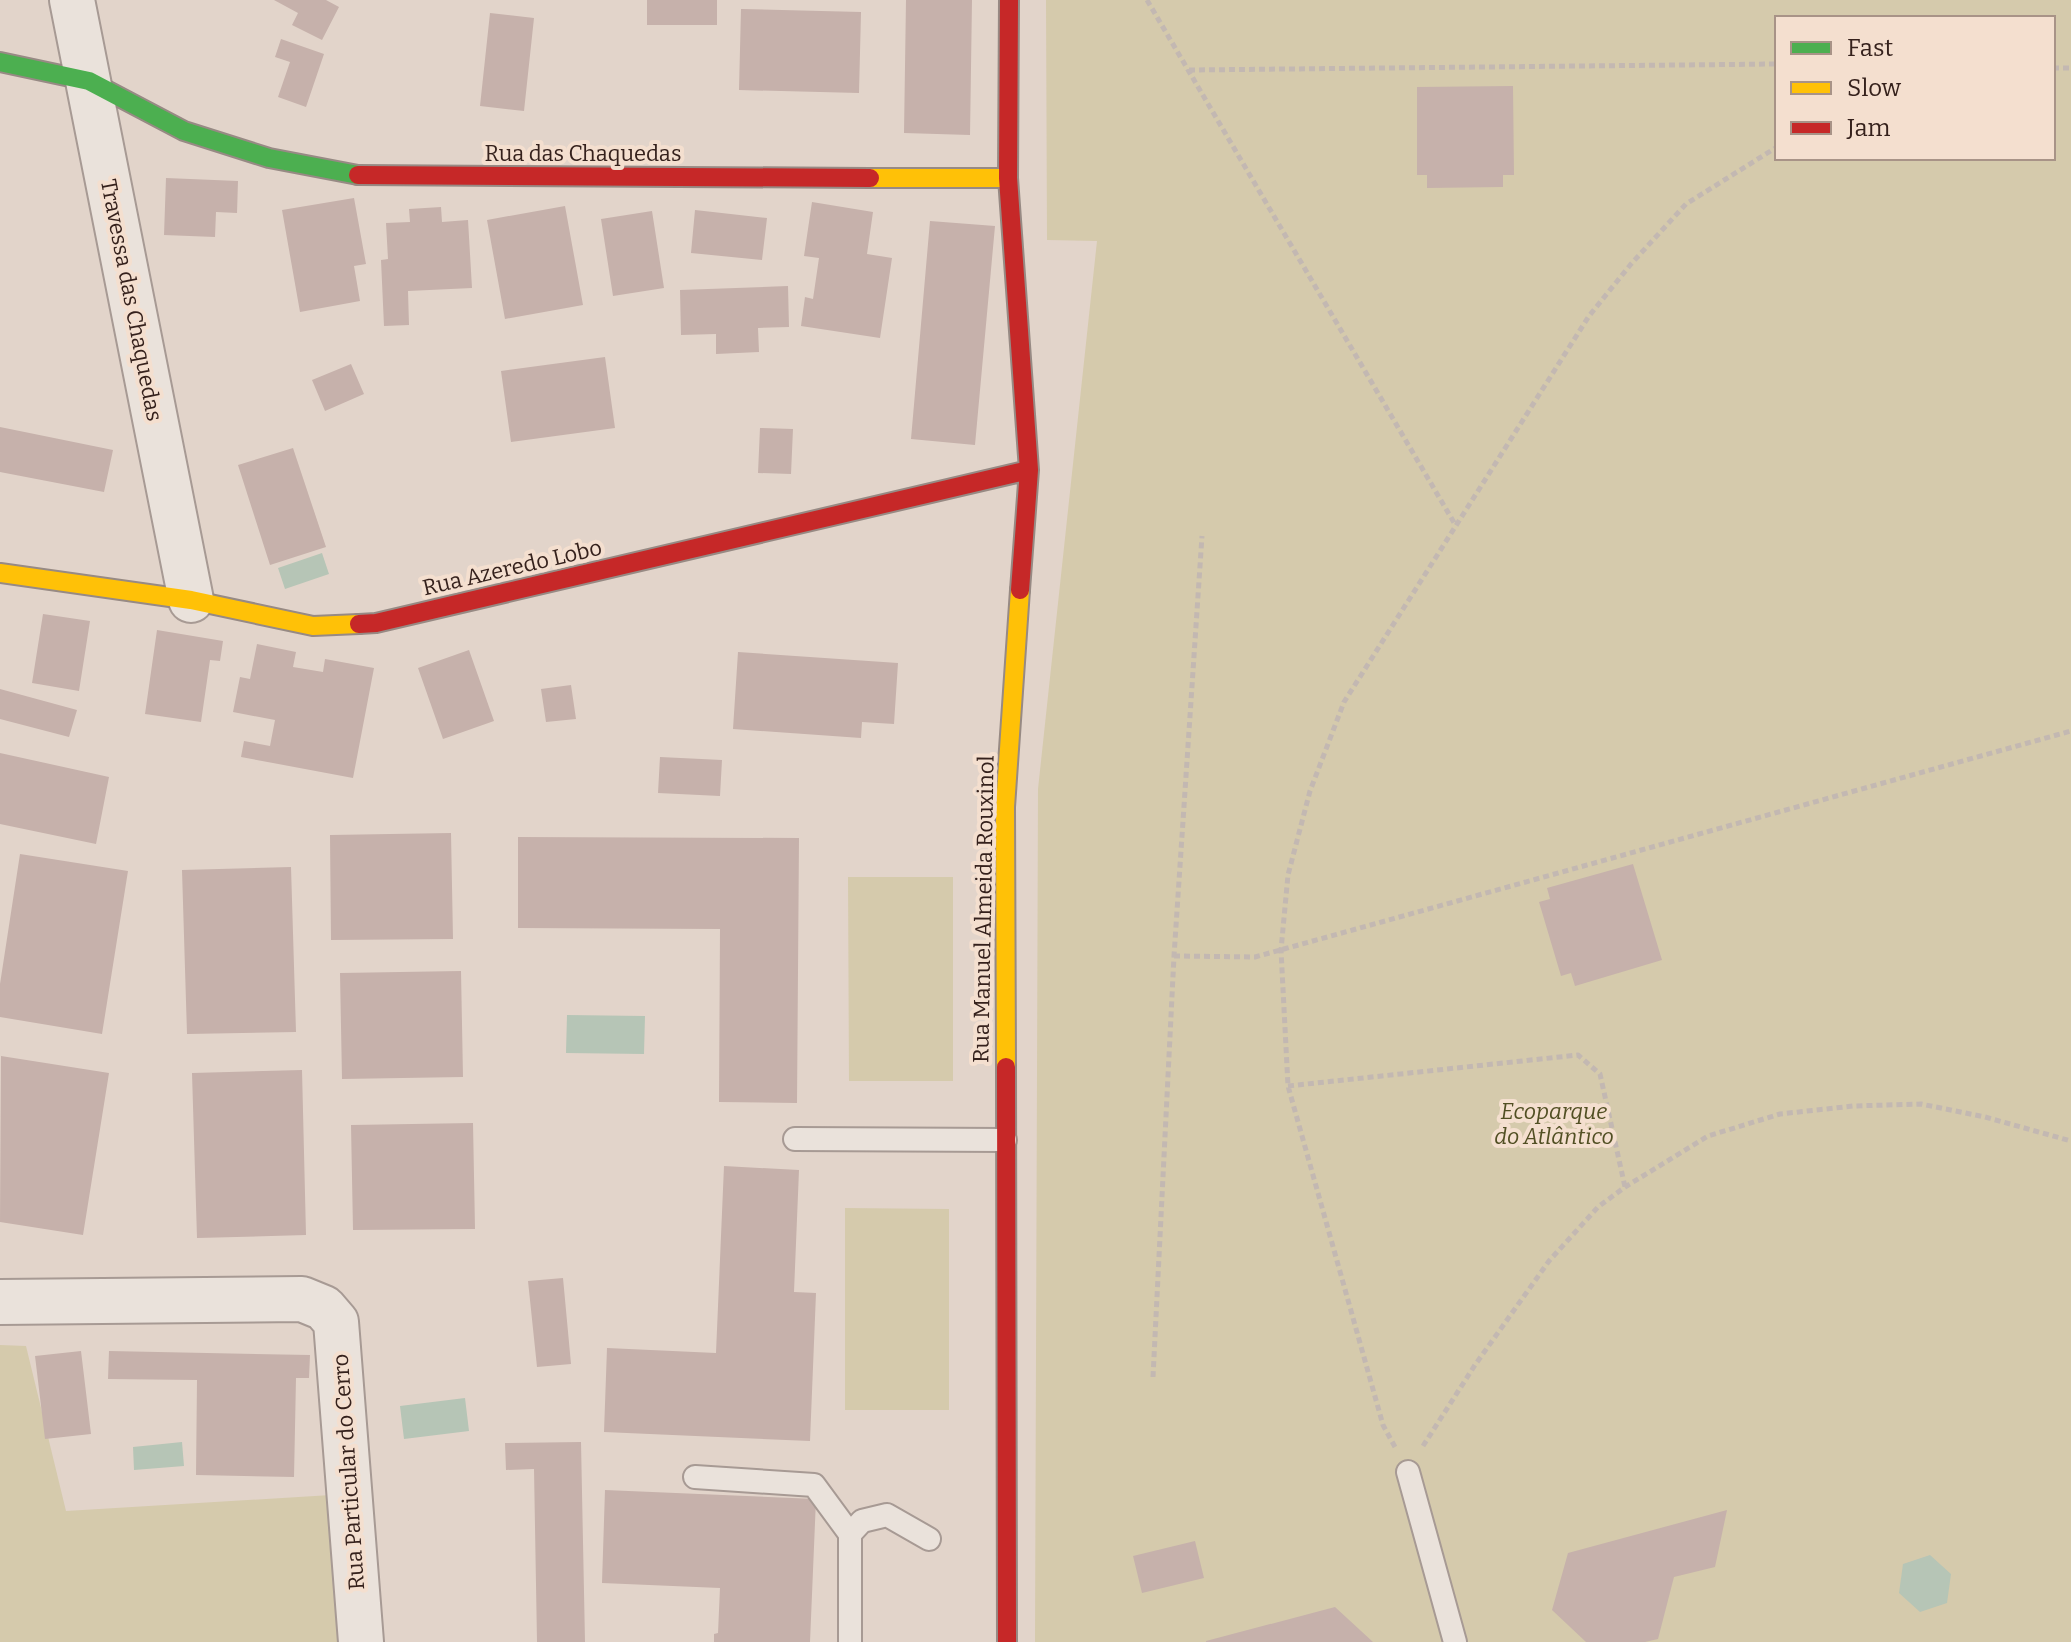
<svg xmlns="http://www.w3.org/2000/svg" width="2071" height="1642" viewBox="0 0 2071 1642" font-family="Bitter,serif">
	<rect width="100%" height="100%" fill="#e2d4ca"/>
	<path fill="#d5caac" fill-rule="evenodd" d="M1046,0h1025v1642h-1036l3,-853 59,-548 -50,-1zM1777,18h276v140h-276z
		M848,877h105v204h-104z
		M845,1208l104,1v201h-104z
		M0,1345l26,1 40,165 265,-16 10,147h-341z"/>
	<path fill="#b6c5b6" d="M322,553l7,21 -44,15 -7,-21z
		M567,1015l78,1 -1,38 -78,-1z
		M465,1398l4,33 -65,8 -4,-33z
		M182,1442l2,24 -50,4 -1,-23z
		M1930,1555l21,19 -4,29 -27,9 -21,-19 4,-29z"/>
	<path fill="#c6b1ab" d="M274,0h52l13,7 -17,33 -30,-15 6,-12z
		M647,0h70v25h-70z
		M906,0h66l-2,135 -66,-2z
		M741,9l120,3 -2,81 -120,-3z
		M490,13l44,5 -10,93 -44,-5z
		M281,39l43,15 -18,53 -28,-10 12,-35 -15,-5z
		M1513,86l1,89h-11v12l-76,1v-13h-10v-88z
		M166,178l72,3 -1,32 -21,-1 -1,25 -51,-2z
		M354,198l12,66 -12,2 6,35 -60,11 -18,-102z
		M812,202l61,10 -6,42 25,4 -12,80 -79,-12 4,-29 8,2 6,-41 -15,-2z
		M565,206l18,99 -78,14 -18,-99z
		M441,207l1,15 26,-2 4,68 -64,3 1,34 -25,1 -3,-66 7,-1 -2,-36 24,-1 -1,-13z
		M695,210l72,8 -5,42 -71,-7z
		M652,211l12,77 -51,8 -12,-77z
		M930,221l65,5 -20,219 -64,-6z
		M788,286l1,41 -31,1 1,24 -43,2v-20l-35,1 -1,-45z
		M605,357l10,71 -104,14 -10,-71z
		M351,364l13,30 -39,17 -13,-31z
		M0,427l113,23 -9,42 -104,-20z
		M760,428l33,1 -2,45 -33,-1z
		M293,448l33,99 -56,18 -32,-100z
		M43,614l47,7 -11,70 -47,-8z
		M157,630l66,11 -3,20 -10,-1 -9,62 -56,-8z
		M257,644l39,8 -3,15 30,5 2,-13 49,9 -21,110 -112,-21 3,-16 26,5 5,-26 -42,-8 7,-35 10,2z
		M469,650l25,71 -51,18 -25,-71z
		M738,652l160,11 -4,61 -32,-2 -1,16 -128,-9z
		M571,685l5,34 -30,3 -5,-33z
		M0,689l77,21 -8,27 -69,-18z
		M0,753l109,24 -13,67 -96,-20z
		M660,757l62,3 -2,36 -62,-3z
		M451,833l2,106 -122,1 -1,-105z
		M518,837l281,1 -2,265 -78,-1 1,-173 -202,-1z
		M20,854l108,17 -26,163 -102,-17v-33z
		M1633,864l29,96 -87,26 -4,-13 -10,3 -22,-74 11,-3 -3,-11z
		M291,867l5,165 -109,2 -5,-164z
		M461,971l2,106 -121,2 -2,-106z
		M1,1056l108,17 -26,162 -83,-13z
		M302,1070l4,165 -109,3 -5,-165z
		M473,1123l2,106 -122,1 -2,-105z
		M724,1166l75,4 -5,122 22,1 -6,148 -206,-9 3,-84 109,5z
		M563,1278l8,86 -34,3 -9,-86z
		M81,1351l10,83 -46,5 -10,-83z
		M109,1351l201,4 -1,23h-13l-2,99 -98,-2 1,-95 -89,-1z
		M581,1442l4,200h-48l-3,-173 -28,1 -1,-27z
		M605,1490l211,9 -6,143h-96v-8l4,-1 2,-45 -118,-5z
		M1727,1510l-12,57 -41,10 -16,62 -13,3h-59l-34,-32 16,-57z
		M1195,1541l9,37 -62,15 -9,-37z
		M1335,1607l38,35h-167v-1z"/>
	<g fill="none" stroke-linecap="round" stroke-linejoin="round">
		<g stroke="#a79a94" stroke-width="26">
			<path id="lane" d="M795,1139l210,1
				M1408,1472l47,170
				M695,1477l119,8 36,49
				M850,1642v-108l12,-13 25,-6 42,24"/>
		</g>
		<g stroke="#a79a94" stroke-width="48">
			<path id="street" d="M72,0l119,600
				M0,1302l302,-3 22,9 12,14 25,320"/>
		</g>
		<g stroke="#978a84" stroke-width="22">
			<path id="fast" d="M0,62l89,19 95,50 85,27 89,17"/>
		</g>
		<g stroke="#978a84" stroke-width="22">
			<path id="slow" d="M870,178h138
				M0,573l191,27 122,26 46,-2
				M1006,1067l-1,-260 15,-217"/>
		</g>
		<g stroke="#978a84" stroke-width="22">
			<path id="jam" d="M1009,0l-1,178 21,292 -9,120
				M358,175l512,3
				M359,624l17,-1 653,-153
				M1006,1067l1,575"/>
		</g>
		<path stroke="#c3b8b2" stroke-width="5" stroke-dasharray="6 4" stroke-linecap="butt" d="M1147,0l309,526
			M2053,68h18
			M1189,70l588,-6
			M1174,956l81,1 816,-226
			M1288,1086l290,-31 22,19 25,113
			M1153,1377l21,-421 28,-420
			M1423,1446l52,-81 74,-104 49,-54 27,-20 83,-51 72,-22 73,-8 68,-2 64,13 86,24
			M1395,1447l-12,-22 -95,-339 -7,-136 7,-75 22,-84 34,-89 245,-386 42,-52 55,-60 91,-57"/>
		<use href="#lane" stroke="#eae2db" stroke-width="22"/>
		<use href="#street" stroke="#eae2db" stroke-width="44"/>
		<use href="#fast" stroke="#4caf50" stroke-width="18"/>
		<use href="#slow" stroke="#ffc107" stroke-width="18"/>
		<use href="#jam" stroke="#c62828" stroke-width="18"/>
	</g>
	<g text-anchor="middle" stroke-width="8" stroke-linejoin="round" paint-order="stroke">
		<g font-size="22" fill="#35211c" stroke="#f4dfcf">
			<text x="583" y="161">Rua das Chaquedas</text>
			<text transform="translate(132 300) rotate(79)" y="8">Travessa das Chaquedas</text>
			<text transform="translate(512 567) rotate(-13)" y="8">Rua Azeredo Lobo</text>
			<text transform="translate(983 909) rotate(-89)" y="8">Rua Manuel Almeida Rouxinol</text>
			<text transform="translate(348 1472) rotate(-94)" y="8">Rua Particular do Cerro</text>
		</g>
		<g font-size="22" font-style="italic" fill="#514f23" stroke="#f4dfcf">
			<text x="1554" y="1119">Ecoparque<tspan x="1554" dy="25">do Atlântico</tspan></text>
		</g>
	</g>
	<rect x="1775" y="16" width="280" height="144" fill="#f4dfcf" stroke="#a89387" stroke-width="2"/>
	<rect x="1791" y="42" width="40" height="12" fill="#4caf50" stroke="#a89387" stroke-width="2"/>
	<text x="1847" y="56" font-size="24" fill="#35211c">Fast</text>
	<rect x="1791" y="82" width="40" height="12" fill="#ffc107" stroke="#a89387" stroke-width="2"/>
	<text x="1847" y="96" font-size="24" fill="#35211c">Slow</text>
	<rect x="1791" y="122" width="40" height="12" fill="#c62828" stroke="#a89387" stroke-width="2"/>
	<text x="1847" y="136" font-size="24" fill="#35211c">Jam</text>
</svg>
